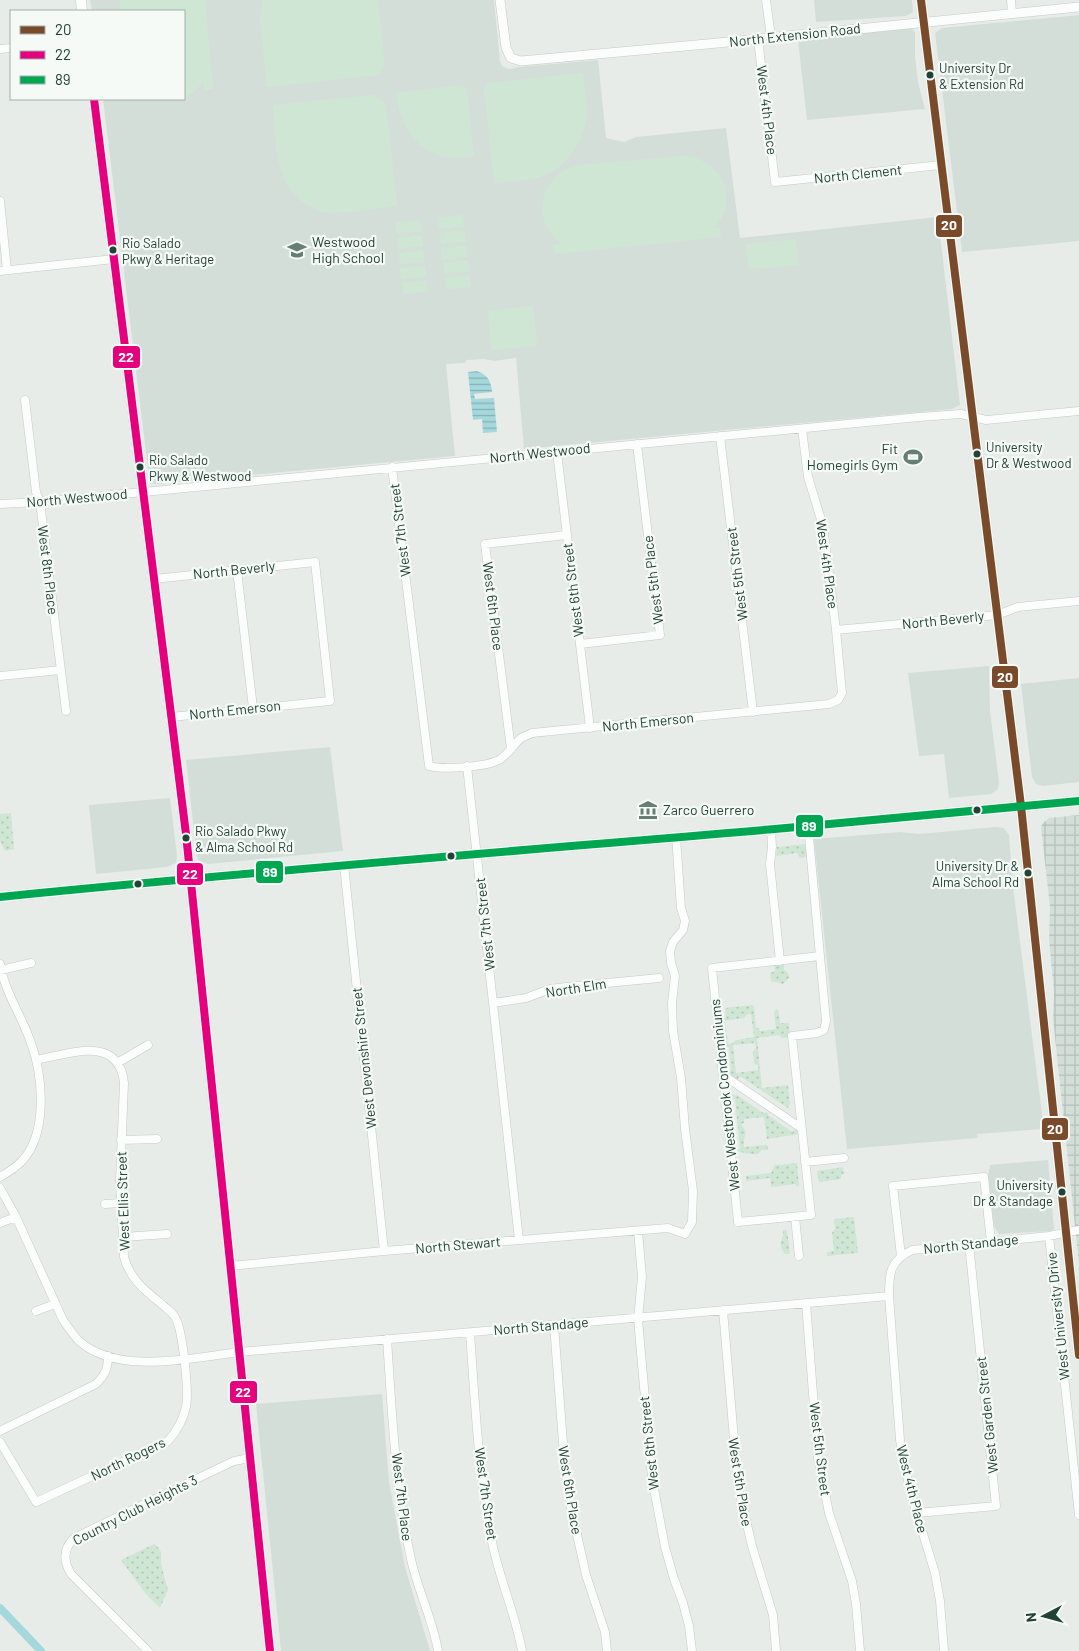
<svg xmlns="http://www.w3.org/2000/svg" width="1079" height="1651" viewBox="0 0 1079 1651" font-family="Barlow,sans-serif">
	<defs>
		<pattern id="industrial-grid" width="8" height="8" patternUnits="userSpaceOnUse" patternTransform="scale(1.25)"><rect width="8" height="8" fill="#d4ded9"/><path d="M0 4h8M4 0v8" fill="none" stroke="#b6c0bb"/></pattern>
		<pattern id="park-dots" width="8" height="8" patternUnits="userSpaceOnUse" patternTransform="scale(1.25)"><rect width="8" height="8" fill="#cfe6d4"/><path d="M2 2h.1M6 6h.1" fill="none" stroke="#b1c6b7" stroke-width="1.8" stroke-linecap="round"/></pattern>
		<pattern id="water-rules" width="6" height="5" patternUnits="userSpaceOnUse" patternTransform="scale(1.25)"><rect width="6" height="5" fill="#a4d8dc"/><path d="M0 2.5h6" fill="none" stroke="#85b1b3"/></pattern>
	</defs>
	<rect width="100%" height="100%" fill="#e7ece9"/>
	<path fill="#d4ded9" d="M90,0h404l6,61 2,5 4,2 5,1 7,-2 80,-7 8,78 18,4 12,-5 90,-9 14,110 198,-21 22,188 -8,4 -428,40 -8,-91 -22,3 -10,-2 -17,1 -2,3 -19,1 9,92 -300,28 -3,-1 -3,-6 -46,-378h81v-88h-92z
		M814,0h98l1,11 -1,2 -6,3 -90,6z
		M1079,15v226l-117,11 -27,-219 7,-5z
		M905,28l7,1 3,3v24l3,26 7,27 -118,11 -9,-80z
		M989,666l1,45 9,71 -1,7 -7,5 -42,4 -5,-44 -25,2 -11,-83z
		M1079,678v104l-36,4 -7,-2 -4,-7 -11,-93z
		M330,747l13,104 -135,13 -9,-3 -2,-4 -11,-97z
		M170,798l7,58 -1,7 -9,4 -71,7 -7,-69z
		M995,827l9,1 5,7 4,52 31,242 -67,5 1,4 -131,11 -33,-310 87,-7 18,2z
		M1048,1160l6,69 -4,2 -51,3 -5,-8 -6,-50 2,-11z
		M382,1394l7,88 16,85 25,84h-149l-25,-247z"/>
	<path fill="url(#industrial-grid)" d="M1079,815v449l-26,-245 1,-27 -5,-53 1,-32 -9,-80 2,-4 6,-5z"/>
	<path fill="#cfe6d4" d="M120,0h85l8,89 -9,1 -1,-8 -9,10 -10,6v-87h-63z
		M263,0h115l7,66 -7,9 -111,12 -7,-70z
		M583,73c1,13 4,26 4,39 -1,24 -17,52 -40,62 -15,8 -37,7 -53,9l-10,-95 4,-5z
		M463,85l4,5 7,67c-10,0 -24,2 -34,-1 -28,-10 -41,-37 -44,-63z
		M374,95l12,9 11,102c-21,2 -44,7 -65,7 -11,-1 -21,-5 -29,-11 -30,-23 -27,-63 -30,-97z
		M684,156c38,3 57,44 30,72h6l1,9 -166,17 -2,-9 8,-1c-13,-11 -22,-27 -18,-44 3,-12 9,-21 19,-28 15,-10 36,-8 53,-10 23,-2 46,-4 69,-6z
		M463,215l1,12 -25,2 -1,-11z
		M420,220l1,11 -24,3 -2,-11z
		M464,230l2,11 -25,3 -1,-11z
		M422,235l1,11 -25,3 -1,-11z
		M796,239l2,26 -49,4 -3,-25z
		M466,245l1,12 -25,3 -1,-12z
		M423,250l1,12 -24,2 -1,-11z
		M468,260l1,11 -25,3 -1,-11z
		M425,266l1,11 -25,2 -1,-11z
		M469,275l2,12 -25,2 -1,-11z
		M427,280l1,11 -24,3 -2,-11z
		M533,306l4,40 -46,4 -3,-39z"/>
	<path fill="url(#park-dots)" fill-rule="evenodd" d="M11,813l3,36 -9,2 -5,-10v-27z
		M805,844l2,13 -7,1 -3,-5 -21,3 1,-9z
		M784,964v6l4,3 1,5 -6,6 -12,-3 -1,-8 5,-2 -1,-6z
		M752,1005l2,1 2,22h3l1,3 16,-2 -2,-17 3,-3 2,3 1,11h9l1,14 -9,1 -1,-3 -23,3 5,50 26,-3 2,18 -2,5 -48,-32 -3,4 -11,-7v-3h5l-2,-23h-5l-2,-29 4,-1 -1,-9zM751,1014l3,23 -18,3 -3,3 -5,1 -3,-23 19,-3 3,-3zM755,1043l1,5 -3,4 1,12 4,1v5l-22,3 -3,-28z
		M729,1092l7,4 1,-1 26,18 3,-1 3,2 -1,1 24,17 4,-3 3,5 -32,5 -3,-22 -20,2v4l-3,1c9,10 1,13 3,23l23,-2 1,5h-6l-4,4c-8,1 -15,-2 -23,-3v-2h5l-5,-50h-5z
		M797,1163l2,23h-3v-2l-25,3 -1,-9 -24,3v-5l25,-3 4,-9 2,1z
		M843,1167l1,7 -3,1v4l-22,3 -2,-11z
		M854,1217l4,36 -31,3v-4l7,-1 -2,-18 3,-4 -1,-10z
		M783,1230h4l3,24h-5c-9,-11 -1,-13 -2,-24z
		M154,1544l3,2 4,6v12l7,26 -8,18 -15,-15 -24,-33z"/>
	<path fill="url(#water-rules)" d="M477,371c11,4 14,10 15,21l-18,2 1,5 19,-1 3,34 -14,1 -1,-14 -9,1 -5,-48z"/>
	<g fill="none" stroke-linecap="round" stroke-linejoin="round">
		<path stroke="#a4d8dc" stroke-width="8" d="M0,1608l41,43"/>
		<g stroke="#c4c9c6" stroke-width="9">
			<path id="minor" d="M766,0l5,37
				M1011,0l1,13
				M758,39l17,143 166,-17
				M0,49l11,-1
				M0,201l7,69
				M0,271l114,-12
				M25,400l11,92 4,10 26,209
				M720,436l33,276
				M557,452l33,276
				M392,467l37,299c15,4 56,1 70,-6 9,-5 14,-15 22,-22 3,-2 8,-3 11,-5l297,-29 9,-4 4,-7 -6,-63 -13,-104 -15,-49 -6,-48
				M0,504l40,-2 879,-85 42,-3 25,6 93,-9
				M237,570l16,138
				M154,579l161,-17 15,139 -159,16
				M836,630l161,-15 21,-8 61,-6
				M580,644l80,-9 -23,-191
				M0,676l61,-6
				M511,749l-26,-205 82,-9
				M467,766l52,474
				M808,826l18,195 -2,9 -7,3 -25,3 19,179 -73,7 -26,-254 108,-12
				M771,829l1,18 -2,17 10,97
				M344,865l40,386
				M0,964c5,29 22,52 31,79 12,33 17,90 -9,118 -6,6 -15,12 -22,16
				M1,970l30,-7
				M493,1003l33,-5 24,-9 16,-2 93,-9
				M117,1063l31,-18
				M723,1075l78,53
				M121,1140l36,-1
				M805,1162l39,-4
				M0,1188l16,29 47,103c5,7 10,15 16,21 42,37 121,14 172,10l638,-55c0,-24 1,-35 23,-46l137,-14 30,-6
				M105,1204l16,-1
				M795,1217l4,39
				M0,1223l16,-6
				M638,1231l4,46 -4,42 14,159 13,69 9,32 9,24 6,23 3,25
				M1049,1236l30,279
				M123,1237l44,-3
				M901,1256l-8,-70 91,-9 7,65
				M230,1266l154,-15 284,-23 17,6 7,-12 1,-31 -8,-62 -4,-51 -8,-47 -1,-28 3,-27 -4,-13 -1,-12 3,-9 10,-12 2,-9 -4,-13 -5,-71
				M889,1296l11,144 10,51 25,82 5,28 4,50
				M806,1303l12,155 11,55 23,68 4,23 4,47
				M723,1310l15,176 14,60 21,69 3,36
				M36,1311l19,-7
				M554,1325l10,131 6,47 16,72 19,57 2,19
				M470,1333c5,68 8,137 21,204 7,39 24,75 31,114
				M387,1339c5,73 8,148 24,220 7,32 22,61 27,92
				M0,1431l96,-47c9,-9 12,-15 12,-28
				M0,1442l36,60 132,-61c9,-10 15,-21 18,-34 3,-15 -3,-77 -11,-90 -2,-4 -7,-7 -11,-11 -17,-14 -34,-26 -40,-49l-4,-75 4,-99c-5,-49 -55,-29 -88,-23
				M917,1513l79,-7 -27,-262
				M148,1651l-77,-77c-8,-13 -8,-25 3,-36l141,-68 19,-9 16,-3"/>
		</g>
		<g stroke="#c4c9c6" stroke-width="10">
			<path id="tertiary" d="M500,0l6,48 5,10 10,3 197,-18 361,-36"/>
		</g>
		<g stroke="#c2cac6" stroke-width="11">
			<path id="secondary" d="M81,0l1,11
				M921,0l100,806 58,549
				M94,99l92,735 84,817
				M0,897c258,-26 517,-46 775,-68 102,-9 203,-19 304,-28"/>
		</g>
		<use href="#minor" stroke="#fbfcfc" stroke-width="8"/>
		<use href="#tertiary" stroke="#fbfcfc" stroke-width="9"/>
		<use href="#secondary" stroke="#fbfcfc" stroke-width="10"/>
		<g stroke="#f5faf7" stroke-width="11">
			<path id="bus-1" d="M921,0l100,806 58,549"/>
		</g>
		<g stroke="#f5faf7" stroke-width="11">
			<path id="bus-2" d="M94,99l92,735 84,817"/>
		</g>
		<g stroke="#f5faf7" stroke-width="11">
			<path id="bus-3" d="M0,897c258,-26 517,-46 775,-68 102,-9 203,-19 304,-28"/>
		</g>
		<use href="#bus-1" stroke="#7a4b2a" stroke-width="8"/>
		<use href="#bus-2" stroke="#e5007d" stroke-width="8"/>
		<use href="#bus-3" stroke="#00a651" stroke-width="8"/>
	</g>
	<defs>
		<g id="school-bare" transform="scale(1.5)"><path d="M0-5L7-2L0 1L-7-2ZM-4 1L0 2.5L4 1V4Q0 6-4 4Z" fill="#677e75" stroke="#f5faf7" stroke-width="2.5" paint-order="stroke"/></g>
		<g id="stadium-bare" transform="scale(1.5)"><path d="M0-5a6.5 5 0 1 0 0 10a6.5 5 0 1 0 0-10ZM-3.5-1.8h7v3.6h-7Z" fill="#677e75" stroke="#f5faf7" stroke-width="2.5" paint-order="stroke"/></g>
		<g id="museum-bare" transform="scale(1.5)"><path d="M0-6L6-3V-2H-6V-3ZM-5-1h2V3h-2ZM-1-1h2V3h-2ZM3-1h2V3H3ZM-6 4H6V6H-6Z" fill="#677e75" stroke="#f5faf7" stroke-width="2.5" paint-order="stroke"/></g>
	</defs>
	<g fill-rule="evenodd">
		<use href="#school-bare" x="297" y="250"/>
		<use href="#stadium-bare" x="913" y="457"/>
		<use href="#museum-bare" x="648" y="810"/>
	</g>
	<g fill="#224237" stroke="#f5faf7" stroke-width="2">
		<circle cx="930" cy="75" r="4.5"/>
		<circle cx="113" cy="250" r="4.5"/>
		<circle cx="977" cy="454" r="4.5"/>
		<circle cx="140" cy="467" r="4.5"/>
		<circle cx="977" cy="810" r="4.5"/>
		<circle cx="186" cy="838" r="4.5"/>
		<circle cx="451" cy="856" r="4.5"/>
		<circle cx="1028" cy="873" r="4.5"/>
		<circle cx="138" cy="884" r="4.5"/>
		<circle cx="1062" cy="1192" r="4.5"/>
	</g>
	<g text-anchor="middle" stroke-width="4.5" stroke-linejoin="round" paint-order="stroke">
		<g font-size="13" fill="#224237" stroke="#f5faf7" text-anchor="start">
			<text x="939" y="73">University Dr<tspan x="939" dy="16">&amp; Extension Rd</tspan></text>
			<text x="122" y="248">Rio Salado<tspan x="122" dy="16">Pkwy &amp; Heritage</tspan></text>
			<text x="986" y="452">University<tspan x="986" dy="16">Dr &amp; Westwood</tspan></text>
			<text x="149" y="465">Rio Salado<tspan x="149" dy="16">Pkwy &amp; Westwood</tspan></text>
			<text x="195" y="836">Rio Salado Pkwy<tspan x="195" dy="16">&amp; Alma School Rd</tspan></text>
			<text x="1019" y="871" text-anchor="end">University Dr &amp;<tspan x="1019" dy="16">Alma School Rd</tspan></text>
			<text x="1053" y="1190" text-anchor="end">University<tspan x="1053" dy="16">Dr &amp; Standage</tspan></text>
		</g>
		<g font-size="14" fill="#224237" stroke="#f5faf7">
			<text transform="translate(795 35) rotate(-6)" y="5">North Extension Road</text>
			<text transform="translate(767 110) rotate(83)" y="5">West 4th Place</text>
			<text transform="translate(858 174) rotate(-6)" y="5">North Clement</text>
			<text transform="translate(540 453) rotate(-6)" y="5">North Westwood</text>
			<text transform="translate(77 498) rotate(-5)" y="5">North Westwood</text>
			<text transform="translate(400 530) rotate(-97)" y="5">West 7th Street</text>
			<text transform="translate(827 564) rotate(82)" y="5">West 4th Place</text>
			<text transform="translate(48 570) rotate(83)" y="5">West 8th Place</text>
			<text transform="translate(234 570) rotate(-6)" y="5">North Beverly</text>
			<text transform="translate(737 574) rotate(-97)" y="5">West 5th Street</text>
			<text transform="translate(653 580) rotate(-97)" y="5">West 5th Place</text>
			<text transform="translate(573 590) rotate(-97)" y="5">West 6th Street</text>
			<text transform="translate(493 606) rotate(83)" y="5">West 6th Place</text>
			<text transform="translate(943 620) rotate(-6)" y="5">North Beverly</text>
			<text transform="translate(235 710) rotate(-6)" y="5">North Emerson</text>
			<text transform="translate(648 722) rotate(-6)" y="5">North Emerson</text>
			<text transform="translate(485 924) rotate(-96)" y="5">West 7th Street</text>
			<text transform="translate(576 988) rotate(-9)" y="5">North Elm</text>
			<text transform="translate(364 1058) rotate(-96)" y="5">West Devonshire Street</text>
			<text transform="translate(725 1095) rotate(-96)" y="5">West Westbrook Condominiums</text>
			<text transform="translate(123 1201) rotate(-92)" y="5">West Ellis Street</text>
			<text transform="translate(971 1244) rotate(-6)" y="5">North Standage</text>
			<text transform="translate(458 1245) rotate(-5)" y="5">North Stewart</text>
			<text transform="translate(1058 1316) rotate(-96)" y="5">West University Drive</text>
			<text transform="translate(541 1326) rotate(-5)" y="5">North Standage</text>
			<text transform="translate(987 1415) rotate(-96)" y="5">West Garden Street</text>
			<text transform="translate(649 1443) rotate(-96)" y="5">West 6th Street</text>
			<text transform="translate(820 1449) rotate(83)" y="5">West 5th Street</text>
			<text transform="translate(128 1459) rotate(-26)" y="5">North Rogers</text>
			<text transform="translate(740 1482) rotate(81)" y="5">West 5th Place</text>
			<text transform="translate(912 1489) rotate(76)" y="5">West 4th Place</text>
			<text transform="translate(570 1490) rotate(81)" y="5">West 6th Place</text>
			<text transform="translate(486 1494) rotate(82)" y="5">West 7th Street</text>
			<text transform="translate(402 1497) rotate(83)" y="5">West 7th Place</text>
			<text transform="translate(135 1510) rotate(-27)" y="5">Country Club Heights 3</text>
		</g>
		<g font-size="14" fill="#224237" stroke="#f5faf7" text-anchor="start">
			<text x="312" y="247">Westwood<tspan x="312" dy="16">High School</tspan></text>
			<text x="898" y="454" text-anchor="end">Fit<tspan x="898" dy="16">Homegirls Gym</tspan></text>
			<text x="663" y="815">Zarco Guerrero</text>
		</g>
	</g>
	<g stroke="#f5faf7" stroke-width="2">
		<rect x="935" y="214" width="28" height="24" rx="5" fill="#7a4b2a"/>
		<rect x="112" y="345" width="29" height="24" rx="5" fill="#e5007d"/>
		<rect x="991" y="665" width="28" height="24" rx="5" fill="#7a4b2a"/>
		<rect x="795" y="814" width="29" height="24" rx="5" fill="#00a651"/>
		<rect x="255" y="860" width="29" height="24" rx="5" fill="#00a651"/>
		<rect x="176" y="862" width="28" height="24" rx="5" fill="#e5007d"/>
		<rect x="1041" y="1117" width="28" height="24" rx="5" fill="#7a4b2a"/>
		<rect x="229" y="1380" width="29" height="24" rx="5" fill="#e5007d"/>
	</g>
	<g font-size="14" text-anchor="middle" font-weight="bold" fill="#fff">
		<text x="949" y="230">20</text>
		<text x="126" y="362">22</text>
		<text x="1005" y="682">20</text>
		<text x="809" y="831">89</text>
		<text x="270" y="877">89</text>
		<text x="190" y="879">22</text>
		<text x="1055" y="1134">20</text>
		<text x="243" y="1397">22</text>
	</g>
	<rect x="10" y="10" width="175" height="90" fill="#f5faf7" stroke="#a1b0aa"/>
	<rect x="20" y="26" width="25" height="8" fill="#7a4b2a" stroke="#a1b0aa"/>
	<text x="55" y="35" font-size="15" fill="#224237">20</text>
	<rect x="20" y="51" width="25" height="8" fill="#e5007d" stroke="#a1b0aa"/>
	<text x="55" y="60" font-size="15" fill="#224237">22</text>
	<rect x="20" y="76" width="25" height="8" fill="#00a651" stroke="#a1b0aa"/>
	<text x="55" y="85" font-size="15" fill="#224237">89</text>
	<g transform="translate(1044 1616) rotate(264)" stroke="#f5faf7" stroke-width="4" paint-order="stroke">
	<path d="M0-4L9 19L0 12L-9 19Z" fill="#224237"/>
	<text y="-8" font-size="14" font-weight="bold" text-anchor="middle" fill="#224237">N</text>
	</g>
</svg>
